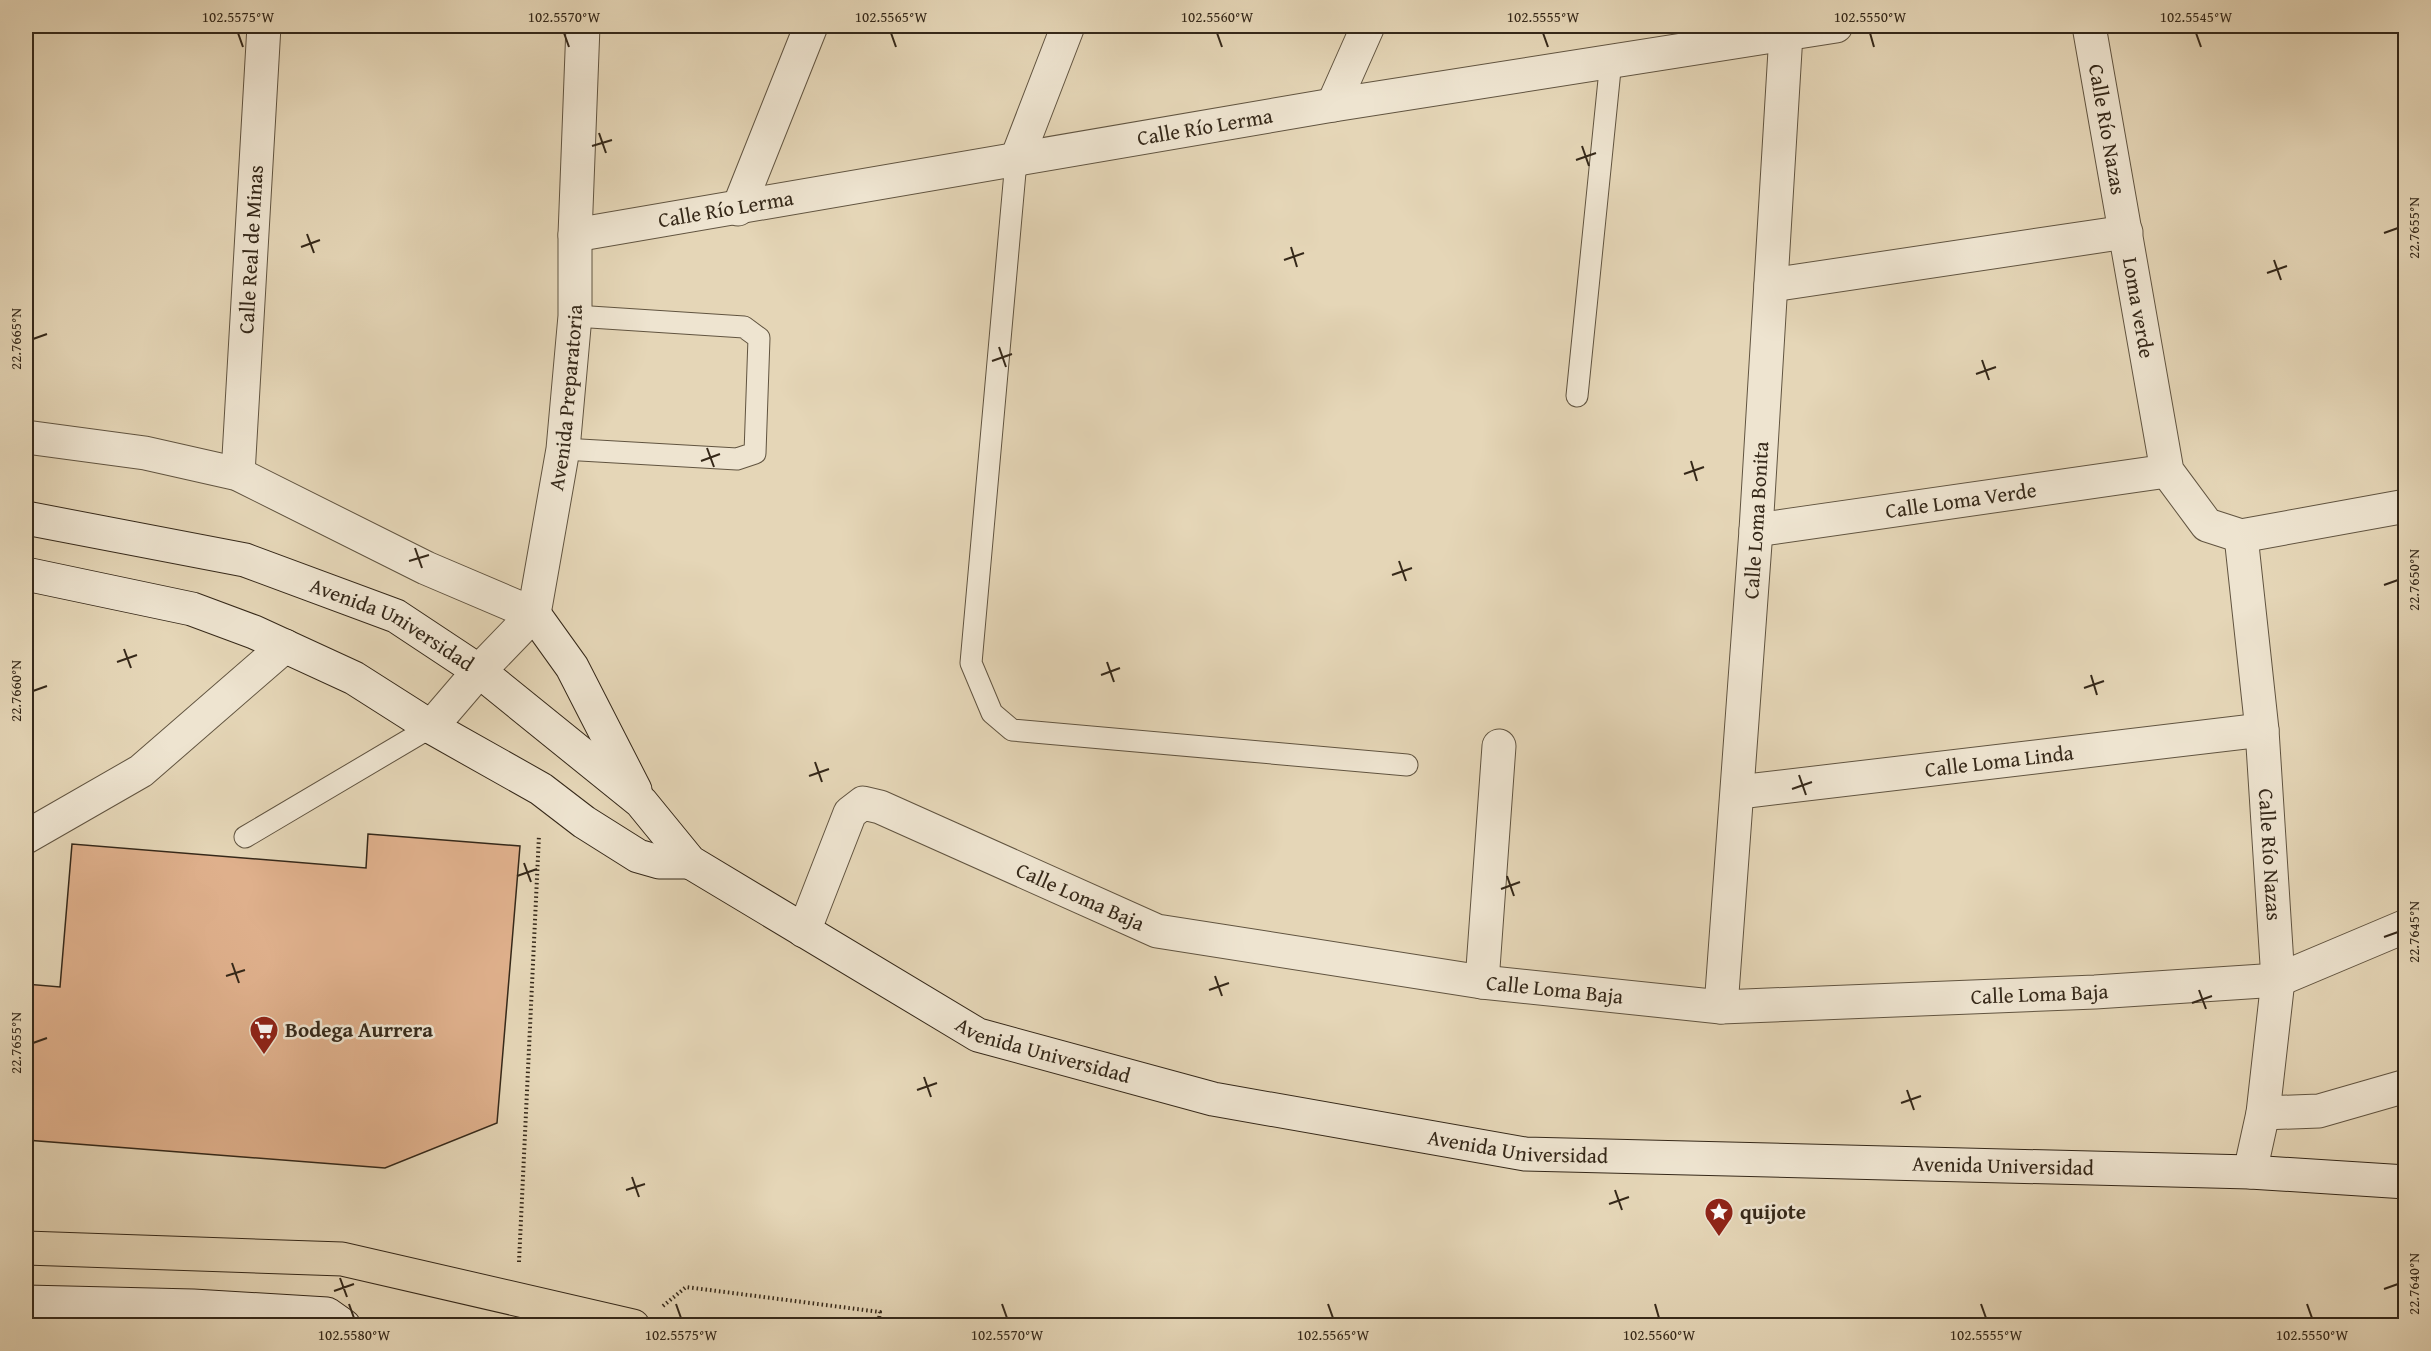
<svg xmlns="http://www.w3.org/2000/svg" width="2431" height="1351" viewBox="0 0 2431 1351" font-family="'Gentium Book Plus',serif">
	<rect width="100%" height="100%" fill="#e5d6b7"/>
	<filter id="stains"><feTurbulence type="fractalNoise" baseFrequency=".00333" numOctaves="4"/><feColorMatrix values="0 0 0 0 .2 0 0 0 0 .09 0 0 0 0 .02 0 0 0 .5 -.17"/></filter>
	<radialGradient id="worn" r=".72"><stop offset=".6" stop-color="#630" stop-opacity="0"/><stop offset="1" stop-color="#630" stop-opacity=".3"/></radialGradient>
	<path fill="#dfb08c" stroke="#352819" stroke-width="1.5" d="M368,834l152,12 -23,277 -112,45 -359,-28v-156l34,3 12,-143 294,24z"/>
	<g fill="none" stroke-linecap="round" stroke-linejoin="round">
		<g stroke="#615440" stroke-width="23">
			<path id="lane" d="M1016,161l-45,502 21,50 20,17 395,35
				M1577,396l34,-336
				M563,449l174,10 18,-6 4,-115 -15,-11 -169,-11
				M245,837l186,-110"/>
		</g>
		<g stroke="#615440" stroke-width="35">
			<g id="street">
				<path id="s1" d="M2089,26l78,445 40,54 34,11 165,-30"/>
				<path d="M1333,105l35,-79"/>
				<path d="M1016,161l52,-135"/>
				<path d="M738,209l73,-183"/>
				<path id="s2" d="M575,235l758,-130 503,-79"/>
				<path d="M1771,285l355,-53"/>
				<path d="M26,437l119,16 93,21 188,94 108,46"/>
				<path id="s3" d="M238,474l26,-448"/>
				<path id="s4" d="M1756,530l411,-59"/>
				<path id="s5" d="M2241,536l21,194 16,250 -15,133 -13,59"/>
				<path id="s6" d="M431,727l48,-56 55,-57 29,-165 12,-133v-81l8,-209"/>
				<path id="s7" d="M1739,792l523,-62"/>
				<path d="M26,837l115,-66 144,-125"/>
				<path id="s8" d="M804,931l46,-118 13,-10 17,4 277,124 325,51 239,25 374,-15 183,-12 128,-54"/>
				<path d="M1482,982l17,-236"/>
				<path id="s9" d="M1721,1007l35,-477 30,-496"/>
				<path d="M2263,1113l56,-2 87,-25"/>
			</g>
		</g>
		<g stroke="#352819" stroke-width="35">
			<g id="secondary">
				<path id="s10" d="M26,518l219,42 151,56 83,55 162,131 49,60 288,173 235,64 312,55 725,18 156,10"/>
				<path d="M26,574l166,35 62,23 100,46 77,49 110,62 43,33 54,34 21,6h31"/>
				<path d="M534,614l38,53 63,123"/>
				<path d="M26,1302l167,4 134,8 17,12"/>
			</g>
		</g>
		<g stroke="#352819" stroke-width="35">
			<path id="primary" d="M26,1248l316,11 291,67"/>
		</g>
		<path stroke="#352819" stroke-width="4" stroke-dasharray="1.5 3" stroke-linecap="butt" d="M519,1262l20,-427
			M663,1306l23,-19 194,25 -2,14"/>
		<use href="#lane" stroke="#eee4d0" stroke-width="21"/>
		<use href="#street" stroke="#eee4d0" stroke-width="33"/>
		<use href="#secondary" stroke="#eee4d0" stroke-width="33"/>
		<use href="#primary" stroke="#e5d6b7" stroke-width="33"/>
	</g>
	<path fill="none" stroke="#352819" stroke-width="2" d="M238,33l5,14M564,33l5,14M891,33l5,14M1217,33l5,14M1543,33l5,14M1870,33l4,14M2196,33l5,14M599,133l7,20M592,146l20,-6M1582,146l7,20M1576,160l20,-7M2384,233l14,-5M307,234l7,19M301,247l19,-7M1291,247l6,20M1284,260l20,-7M2274,260l7,20M2267,273l20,-7M33,339l14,-5M999,347l7,20M1982,360l7,20M992,361l20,-7M1976,374l20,-7M707,448l7,19M701,461l19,-7M1691,461l6,20M1684,474l20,-7M415,548l7,20M409,561l20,-6M1399,561l7,20M1392,575l20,-7M2384,585l14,-5M124,649l7,19M117,662l20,-7M1107,662l7,20M1101,675l19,-7M2091,675l6,20M2084,688l20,-7M33,691l14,-5M815,762l7,20M1799,775l7,20M809,776l20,-7M1792,789l20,-7M524,863l7,19M517,876l20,-7M1507,876l7,20M1501,889l19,-7M2384,937l14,-5M232,963l7,20M226,976l19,-6M1215,976l7,20M1209,990l20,-7M2199,990l7,19M2192,1003l20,-7M33,1043l14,-5M924,1077l7,20M917,1090l20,-7M1907,1090l7,20M1901,1103l20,-7M632,1177l7,20M626,1190l19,-6M1615,1190l7,20M1609,1204l20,-7M340,1278l7,19M2384,1289l14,-5M334,1291l20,-7M349,1304l5,14M676,1304l5,14M1002,1304l5,14M1328,1304l5,14M1655,1304l4,14M1981,1304l5,14M2307,1304l5,14"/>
	<defs>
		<g id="supermarket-pin" transform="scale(1.5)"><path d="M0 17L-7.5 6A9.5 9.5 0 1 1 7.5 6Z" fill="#8f2418" stroke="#eee4d0"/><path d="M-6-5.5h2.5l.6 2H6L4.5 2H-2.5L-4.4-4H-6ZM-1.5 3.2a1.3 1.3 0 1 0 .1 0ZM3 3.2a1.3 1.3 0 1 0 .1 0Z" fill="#fff"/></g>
		<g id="sight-pin" transform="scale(1.5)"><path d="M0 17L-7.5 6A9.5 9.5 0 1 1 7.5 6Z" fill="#8f2418" stroke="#eee4d0"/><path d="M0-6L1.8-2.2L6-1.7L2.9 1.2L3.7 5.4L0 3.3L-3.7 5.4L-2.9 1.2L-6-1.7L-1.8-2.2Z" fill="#fff"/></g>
	</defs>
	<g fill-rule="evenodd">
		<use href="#supermarket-pin" x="264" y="1030"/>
		<use href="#sight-pin" x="1719" y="1212"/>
	</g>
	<g text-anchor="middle" stroke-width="5" stroke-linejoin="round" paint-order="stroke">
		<g font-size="21" fill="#352819" stroke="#eee4d0">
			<text dy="7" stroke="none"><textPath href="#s2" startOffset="639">Calle Río Lerma</textPath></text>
			<text dy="7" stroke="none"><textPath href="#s1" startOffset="105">Calle Río Nazas</textPath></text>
			<text dy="7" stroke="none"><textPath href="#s2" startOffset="153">Calle Río Lerma</textPath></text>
			<text dy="7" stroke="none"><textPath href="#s3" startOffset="225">Calle Real de Minas</textPath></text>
			<text dy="7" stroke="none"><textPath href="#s1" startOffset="286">Loma verde</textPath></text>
			<text dy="7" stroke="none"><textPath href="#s6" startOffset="372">Avenida Preparatoria</textPath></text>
			<text dy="7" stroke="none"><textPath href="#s4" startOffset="207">Calle Loma Verde</textPath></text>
			<text dy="7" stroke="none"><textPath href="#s9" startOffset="488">Calle Loma Bonita</textPath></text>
			<text dy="7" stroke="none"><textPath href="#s10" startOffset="384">Avenida Universidad</textPath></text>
			<text dy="7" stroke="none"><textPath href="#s7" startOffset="262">Calle Loma Linda</textPath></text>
			<text dy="7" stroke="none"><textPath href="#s5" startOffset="320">Calle Río Nazas</textPath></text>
			<text dy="7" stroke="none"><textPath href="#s8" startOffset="380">Calle Loma Baja</textPath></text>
			<text dy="7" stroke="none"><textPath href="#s8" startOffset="866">Calle Loma Baja</textPath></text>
			<text dy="7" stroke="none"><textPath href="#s8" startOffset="1352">Calle Loma Baja</textPath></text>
			<text dy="7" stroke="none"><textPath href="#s10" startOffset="1172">Avenida Universidad</textPath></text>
			<text dy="7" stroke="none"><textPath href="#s10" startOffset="1658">Avenida Universidad</textPath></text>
			<text dy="7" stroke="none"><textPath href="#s10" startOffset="2144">Avenida Universidad</textPath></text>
		</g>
		<g font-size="21" font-weight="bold" fill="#352819" stroke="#eee4d0" text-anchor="start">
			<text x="285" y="1037">Bodega Aurrera</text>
			<text x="1740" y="1219">quijote</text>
		</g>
	</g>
	<rect width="2431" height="1351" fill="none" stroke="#e5d6b7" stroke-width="66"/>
	<rect x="33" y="33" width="2365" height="1285" fill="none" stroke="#352819" stroke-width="2"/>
	<g font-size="15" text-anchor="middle" fill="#352819">
		<text x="238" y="22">102.5575°W</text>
		<text x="564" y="22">102.5570°W</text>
		<text x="891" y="22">102.5565°W</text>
		<text x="1217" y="22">102.5560°W</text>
		<text x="1543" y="22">102.5555°W</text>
		<text x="1870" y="22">102.5550°W</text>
		<text x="2196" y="22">102.5545°W</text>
		<text transform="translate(2414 228) rotate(-90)" y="5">22.7655°N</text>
		<text transform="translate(16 339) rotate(-90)" y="5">22.7665°N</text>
		<text transform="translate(2414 580) rotate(-90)" y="5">22.7650°N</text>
		<text transform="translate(16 691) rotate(-90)" y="5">22.7660°N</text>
		<text transform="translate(2414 932) rotate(-90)" y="5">22.7645°N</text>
		<text transform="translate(16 1043) rotate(-90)" y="5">22.7655°N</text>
		<text transform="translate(2414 1284) rotate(-90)" y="5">22.7640°N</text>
		<text x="354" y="1340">102.5580°W</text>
		<text x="681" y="1340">102.5575°W</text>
		<text x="1007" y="1340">102.5570°W</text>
		<text x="1333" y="1340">102.5565°W</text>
		<text x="1659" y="1340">102.5560°W</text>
		<text x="1986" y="1340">102.5555°W</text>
		<text x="2312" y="1340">102.5550°W</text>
	</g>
	<rect width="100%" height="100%" filter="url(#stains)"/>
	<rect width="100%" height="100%" fill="url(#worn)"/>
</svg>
